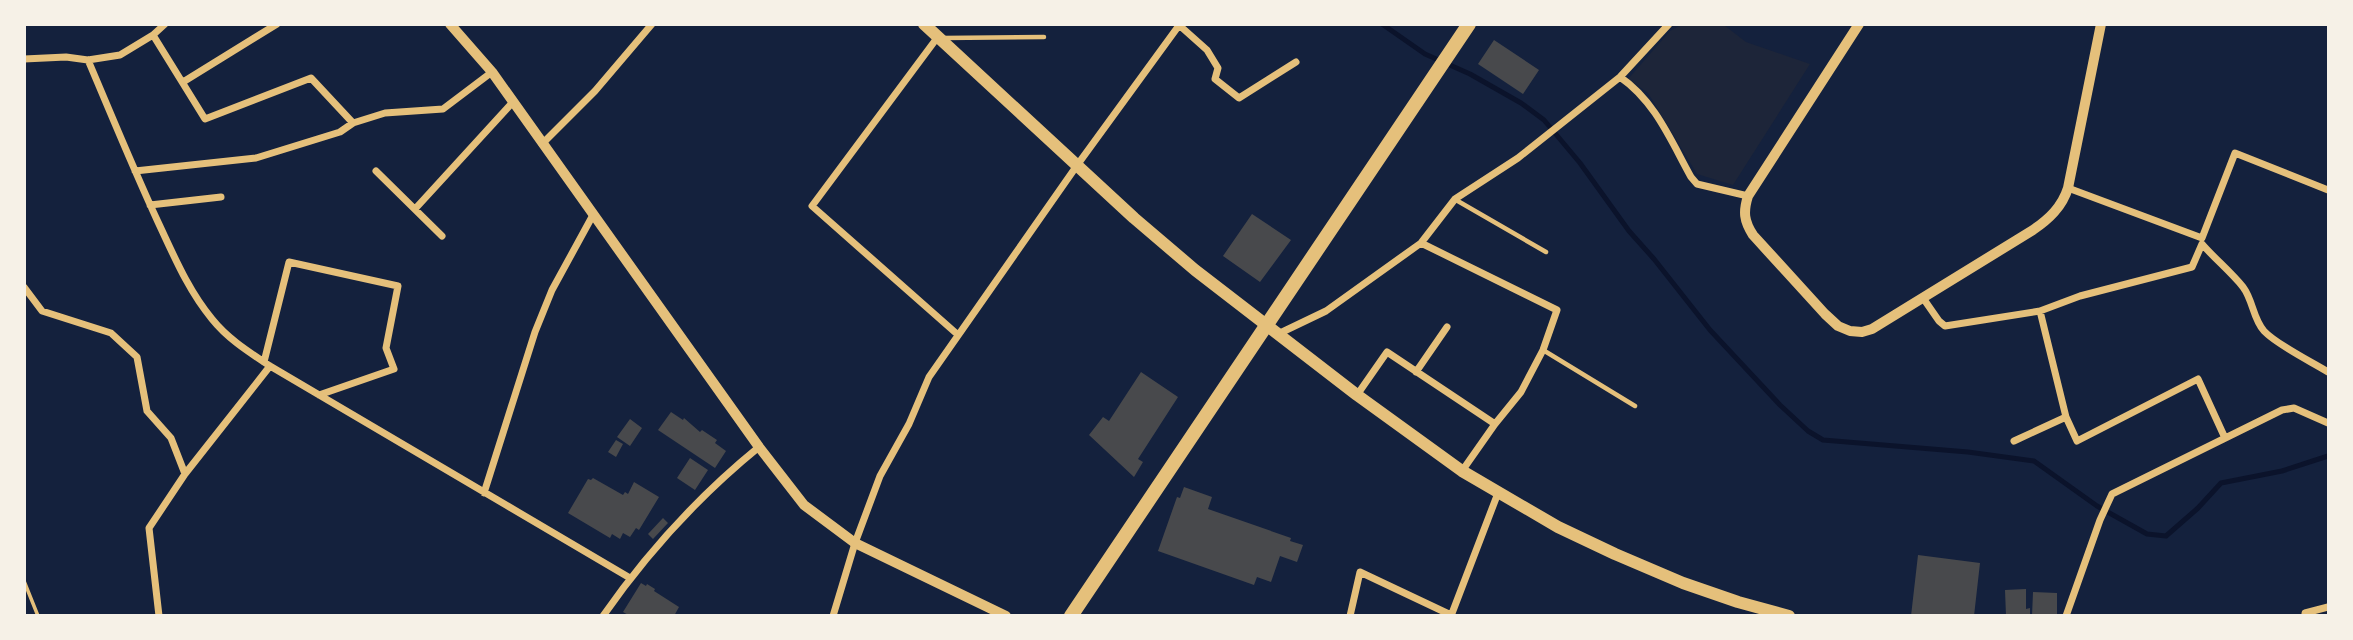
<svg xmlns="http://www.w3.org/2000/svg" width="2353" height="640" viewBox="0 0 2353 640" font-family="'Libre Baskerville',serif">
	<rect width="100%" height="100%" fill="#14213d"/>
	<path fill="#1d2539" d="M1683,24l41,1 22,17 64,22 -77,121 -36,-11 -49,-81 -20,-14 42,-48z"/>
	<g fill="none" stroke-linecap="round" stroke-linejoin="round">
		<path stroke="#0b132b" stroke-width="5" d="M1382,24l43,30 45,20 51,29 23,17 36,43 49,68 25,28 56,71 70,75 28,26 15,9 145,12 66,9 63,45 50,28 19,2 32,-28 23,-25 61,-12 46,-15"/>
	</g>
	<path fill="#48494c" d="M1494,40l45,30 -16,24 -45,-30z
		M1252,214l39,26 -31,42 -37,-26z
		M1141,372l37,25 -40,62 5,3 -9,15 -45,-42 14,-18 6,4z
		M671,412l12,8 1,-2 16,14 2,-2 15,10 -2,3 11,8 -11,17 -57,-38z
		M630,419l12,9 -12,18 -13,-9z
		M616,440l7,4 -7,13 -8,-5z
		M690,458l18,12 -13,20 -18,-12z
		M593,478l30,17 2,-3 3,2 6,-12 25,15 -20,33 -3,-2 -6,9 -7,-4 -3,6 -8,-5 -2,4 -42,-25 20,-34 3,1z
		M1184,487l28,10 -4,12 83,29 -1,3 13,4 -6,17 -17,-6 -9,26 -14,-5 -3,8 -96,-34 19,-54 3,1z
		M663,518l5,5 -15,16 -5,-5z
		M1918,555l62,8 -6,53h-63z
		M641,583l5,3 1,-2 8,5 -1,2 25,16 -5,9h-44l-7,-4z
		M2026,589v20l4,-1v8h-24l-1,-26z
		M2033,592l24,1v22l-25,1z"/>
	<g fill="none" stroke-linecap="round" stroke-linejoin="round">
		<path stroke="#e5c07b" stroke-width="3.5" d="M24,581l14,35"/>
		<path stroke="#e5c07b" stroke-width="4.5" d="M943,38l101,-1
			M1456,200l90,52
			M1543,350l92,56"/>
		<path stroke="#e5c07b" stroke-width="7" d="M1179,25l28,25 11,18 -3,11 24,19 57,-36
			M153,35l52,84 106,-41 42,45
			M937,38l-125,168 145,128
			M24,59l42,-2 22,3 32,-5 33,-20 12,-11
			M88,60c23,54 45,108 70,162 16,34 30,68 54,97 16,20 37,33 58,47l360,212
			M1620,77c35,24 51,64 71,100l6,7 51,12
			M183,82l94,-58
			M542,144l53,-53 57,-67
			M135,171l121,-13 84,-26 13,-9 32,-10 58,-4 49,-37
			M376,171l66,65
			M2068,188l134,50 33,-85 93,37
			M150,205l71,-8
			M415,209l98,-107
			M1421,243l136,67 -14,40 -22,42 -26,32 -33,47
			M24,287l18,24 69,22 26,24 10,54 24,27 14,36
			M1923,298l16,23 6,5 95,-15 40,-15 112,-29 10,-23c13,15 29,28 41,43 10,13 10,32 21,44 13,14 48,31 64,41
			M2040,311l26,106 11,24 121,-62 27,59
			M1278,334l48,-23 95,-68 34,-44 63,-41 102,-81 49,-53
			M264,362l25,-100 109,24 -12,62 8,21 -75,26
			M1416,372l31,-45
			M1357,395l30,-43 108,72
			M2014,441l52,-24
			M484,493l51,-161 17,-42 41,-75
			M159,616l-10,-88 36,-54 85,-108
			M603,616c44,-63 97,-121 156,-169
			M833,616l22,-73 25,-67 29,-52 20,-47 149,-213 102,-140
			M1350,616l10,-44 91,43
			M1451,616l47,-123
			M2066,616l34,-96 12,-26 170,-84 12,-2 34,15
			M2305,616v-3l23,-6"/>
		<path stroke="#e5c07b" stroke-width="10" d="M450,24l42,48 267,375 45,58 51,38 151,73
			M1859,24l-111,172c-5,16 -4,25 5,39l72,79 13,12 12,5 12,1 10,-3 161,-99c16,-11 29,-23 35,-42l33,-164"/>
		<path stroke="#e5c07b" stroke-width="12" d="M924,24l210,194 61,52 162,125 105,76 96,56 57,27 68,29 55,19 51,14"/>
		<path stroke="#e5c07b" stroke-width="14" d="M1071,616l398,-592"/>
	</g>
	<rect width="2353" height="640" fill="none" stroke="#f6f1e7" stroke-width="52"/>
</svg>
